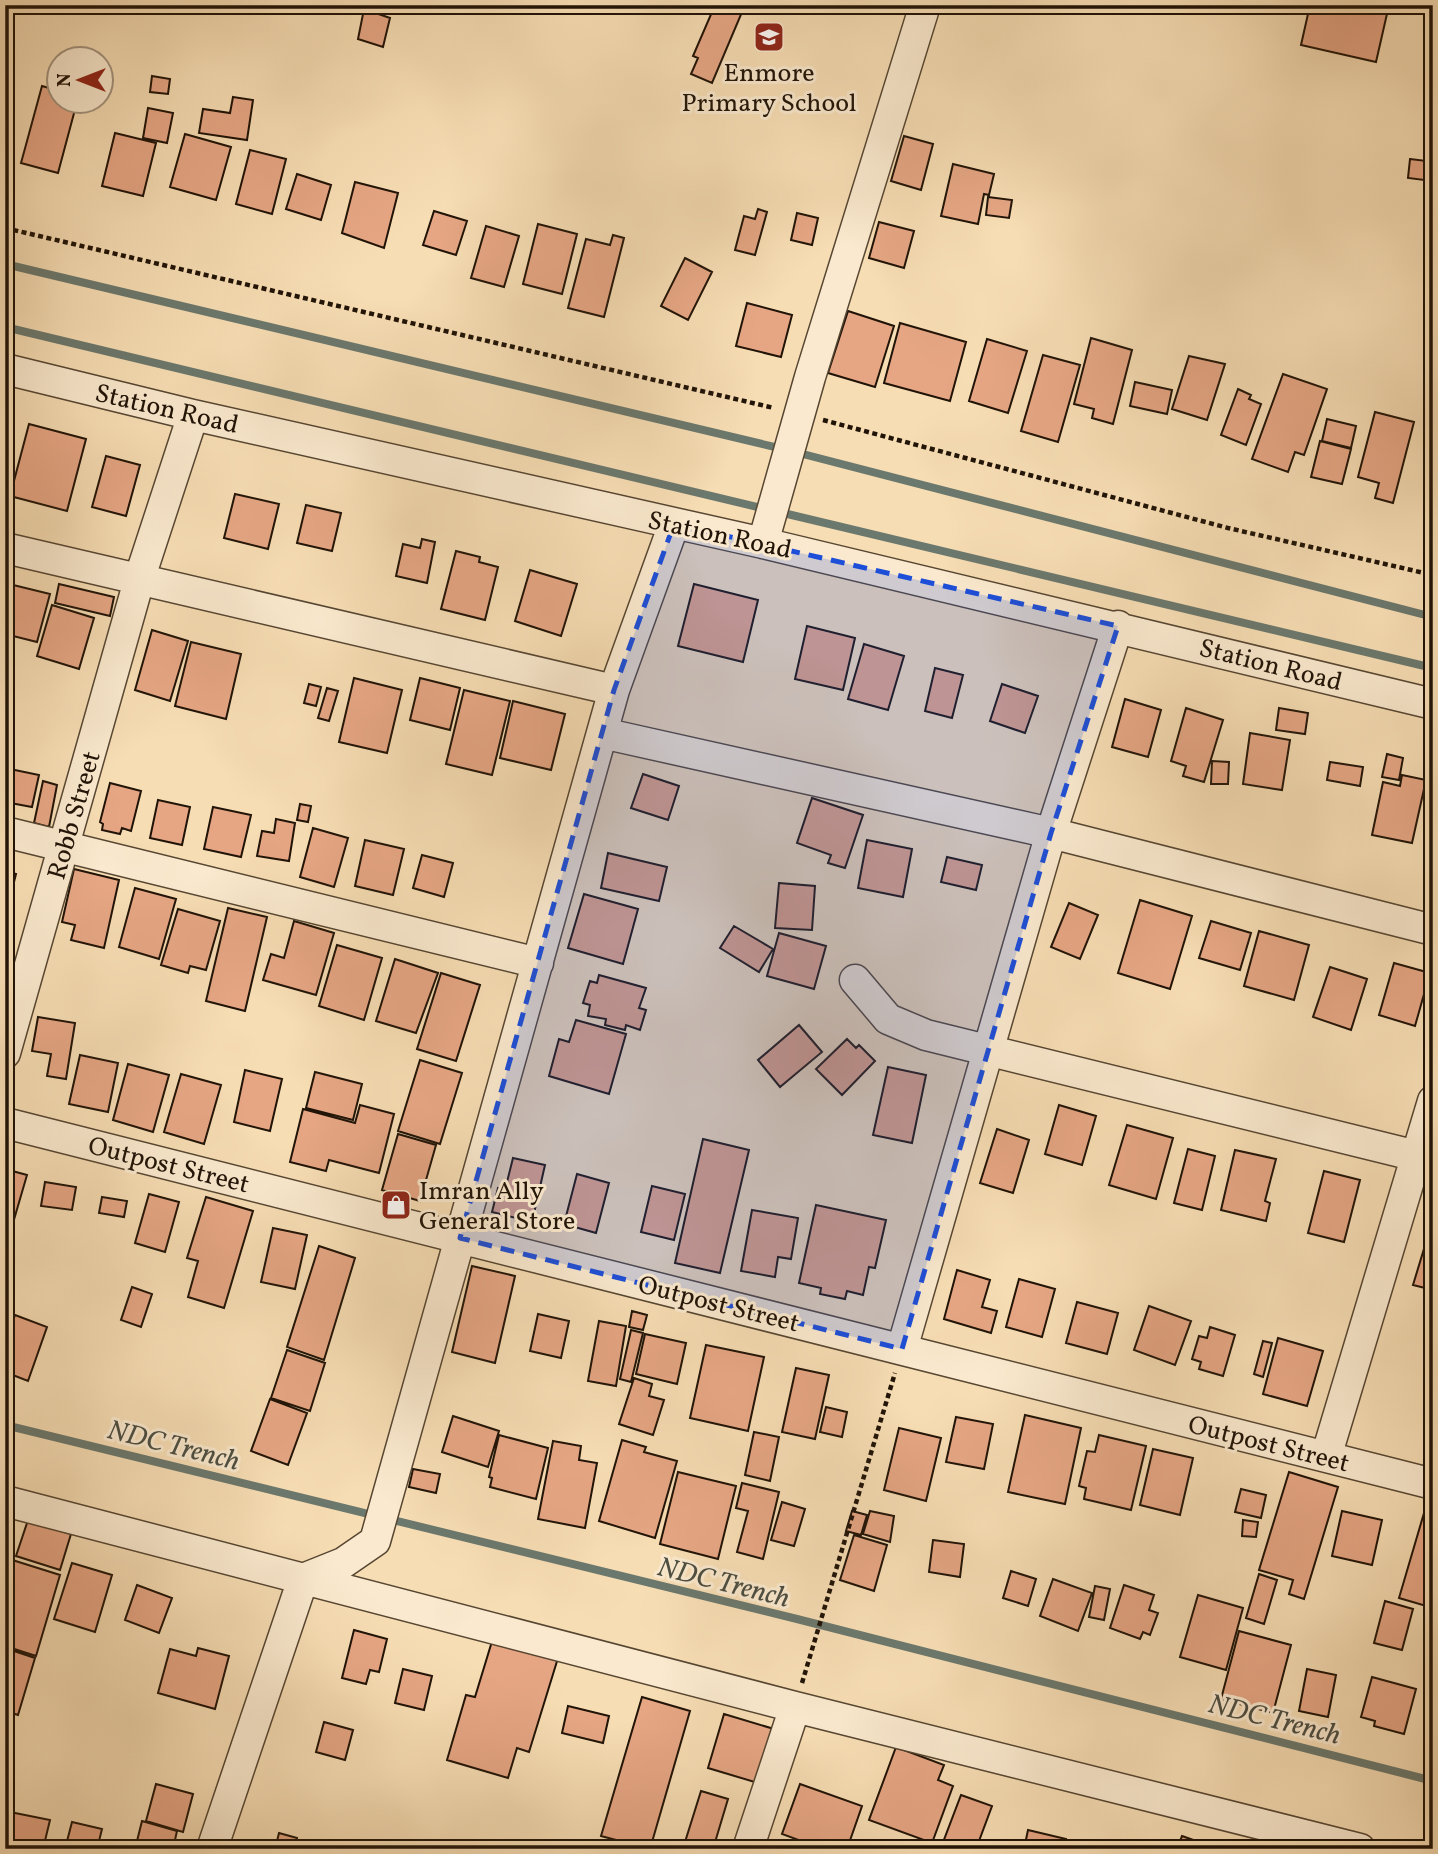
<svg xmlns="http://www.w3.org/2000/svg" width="1438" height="1854" viewBox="0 0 1438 1854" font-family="Vollkorn,serif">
	<rect width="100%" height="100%" fill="#f7ddb4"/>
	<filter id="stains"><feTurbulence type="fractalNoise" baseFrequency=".00286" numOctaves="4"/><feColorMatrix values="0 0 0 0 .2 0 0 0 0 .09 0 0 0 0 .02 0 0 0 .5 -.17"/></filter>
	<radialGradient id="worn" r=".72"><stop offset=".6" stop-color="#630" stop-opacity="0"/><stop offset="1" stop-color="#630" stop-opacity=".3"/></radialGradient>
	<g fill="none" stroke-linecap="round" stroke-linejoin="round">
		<path stroke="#6b786d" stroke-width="8" d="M5,264l778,185
			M5,327l761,182
			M795,452l638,165
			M779,512l654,156
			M5,1425l792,194 636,162"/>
	</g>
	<path fill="#e6a684" stroke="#201307" stroke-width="2" d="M715,5h30l-33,78 -21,-9 7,-16 -5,-2z
		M1310,5h79l-13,57 -75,-17z
		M364,9l26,9 -7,29 -25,-8z
		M152,76l18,3 -2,15 -18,-2z
		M42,86l18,5v11h17l-19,71 -37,-10z
		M233,97l20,3 -6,40 -48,-7 4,-24 27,4z
		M148,108l25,5 -6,30 -24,-5z
		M115,133l41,10 -13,53 -41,-10z
		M185,134l46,13 -15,53 -46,-13z
		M904,136l29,8 -12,46 -30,-9z
		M250,150l36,9 -14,55 -36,-10z
		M1410,159l17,2 -3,19 -16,-2z
		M953,164l41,10 -5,21 -5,-1 -6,30 -37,-8z
		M297,174l34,11 -10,35 -35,-11z
		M355,182l43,11 -14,55 -42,-15z
		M988,197l24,3 -3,18 -23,-3z
		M758,209l9,3 -12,43 -20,-5 9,-34 11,3z
		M434,211l33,10 -11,34 -33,-10z
		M797,213l21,5 -6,27 -21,-5z
		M879,222l35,9 -10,37 -35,-10z
		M538,224l39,10 -15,60 -39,-10z
		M486,226l33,10 -15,51 -33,-9z
		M613,235l11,3 -20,79 -36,-9 18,-69 24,6z
		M685,258l27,14 -24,48 -27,-14z
		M747,303l45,12 -11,42 -45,-11z
		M848,311l46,15 -19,61 -47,-14z
		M900,323l66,19 -16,59 -66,-18z
		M1091,338l41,12 -19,74 -21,-6 2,-9 -20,-5z
		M987,339l40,12 -19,62 -39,-12z
		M1043,355l37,10 -22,77 -37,-11z
		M1189,356l36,8 -18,56 -35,-11z
		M1283,374l44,15 -23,66 -9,-3 -7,20 -36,-13z
		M1135,382l37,8 -5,24 -37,-8z
		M1238,389l13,6 -2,4 12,5 -15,41 -25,-10z
		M1375,412l39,10 -21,81 -18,-5 4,-15 -21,-6z
		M1327,419l29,7 -5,22 -29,-7z
		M29,424l57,15 -19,72 -57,-15z
		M1320,441l31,8 -9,35 -31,-7z
		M106,456l34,9 -14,51 -34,-9z
		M235,494l44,10 -11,45 -44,-11z
		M306,505l35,8 -9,38 -35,-8z
		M422,539l13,3 -8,41 -31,-7 7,-32 17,4z
		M456,551l24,6 -1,5 19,5 -13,53 -44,-11z
		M530,570l47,14 -16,52 -46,-15z
		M5,583l45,11 -13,48 -32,-8z
		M59,584l55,13 -4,19 -55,-13z
		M694,584l64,16 -15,62 -65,-16z
		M52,605l42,13 -15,51 -42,-13z
		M807,626l48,12 -12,52 -48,-11z
		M152,630l36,11 -18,60 -35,-11z
		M191,642l50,12 -15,65 -51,-13z
		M864,644l40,12 -16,54 -40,-11z
		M935,668l28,7 -11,43 -27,-7z
		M354,678l48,12 -15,63 -48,-11z
		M420,678l40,10 -10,42 -40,-10z
		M309,684l12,3 -5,19 -12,-3z
		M1002,684l36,12 -13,37 -35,-12z
		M327,688l11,3 -9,30 -11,-3z
		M464,690l46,11 -18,74 -46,-11z
		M1125,699l36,11 -13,47 -36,-10z
		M513,701l52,13 -14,56 -51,-12z
		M1186,708l37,12 -19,62 -21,-6 3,-10 -15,-5z
		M1279,708l29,5 -3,21 -29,-4z
		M1250,733l40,7 -8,50 -39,-6z
		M1387,754l16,4 -4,22 -17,-3z
		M1212,761l17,1 -1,22h-17z
		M1330,762l33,5 -3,19 -33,-6z
		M10,769l29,6 -7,32 -27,-5z
		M643,774l36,12 -11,34 -37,-12z
		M1402,775l24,5 -14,63 -40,-8 11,-53 17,4z
		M43,781l14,4 -8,42 -15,-4z
		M110,783l31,8 -10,40 -9,-3 -2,6 -18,-4 1,-6 -3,-2z
		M812,798l51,17 -18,53 -17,-5 3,-8 -34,-12z
		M158,800l32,7 -8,38 -32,-7z
		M300,804l11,2 -3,16 -11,-2z
		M213,807l38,8 -10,42 -37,-8z
		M276,819l19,4 -6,38 -32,-5 5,-25 12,2z
		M313,828l35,10 -14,49 -34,-10z
		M365,840l39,9 -11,46 -38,-9z
		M867,840l45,9 -9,48 -45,-9z
		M608,853l59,14 -8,34 -58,-13z
		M422,855l31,8 -9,34 -31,-9z
		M947,857l35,8 -6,25 -35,-8z
		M74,869l45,11 -15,68 -33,-8 4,-15 -13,-3z
		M5,871l11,3 -11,44z
		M779,883l36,3 -3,44 -37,-2z
		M135,888l41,11 -17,60 -40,-12z
		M584,894l54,15 -15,55 -55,-16z
		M1140,900l52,16 -22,73 -52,-16z
		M1069,903l29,12 -18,44 -29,-12z
		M228,908l39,9 -22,94 -39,-10z
		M178,909l42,12 -14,49 -16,-4 -2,7 -27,-8z
		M294,921l40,12 -18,62 -53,-15 8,-26 13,4z
		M1211,921l40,12 -11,37 -41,-12z
		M734,926l39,23 -14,23 -39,-24z
		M1259,931l50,14 -15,55 -50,-14z
		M779,933l47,13 -12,43 -47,-13z
		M337,945l45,13 -18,62 -45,-14z
		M395,959l43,14 -22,60 -40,-12z
		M1394,963l36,10 -15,53 -36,-11z
		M1330,967l37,12 -16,51 -38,-13z
		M441,973l39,12 -24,76 -39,-12z
		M599,975l47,13 -7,20 7,2 -6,20 -14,-5 -1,5 -20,-5 1,-6 -18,-3 2,-11 -7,-2 7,-22 7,2z
		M38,1017l37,6 -9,56 -19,-3 4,-22 -19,-3z
		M576,1020l50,14 -17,60 -60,-18 10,-37 10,3z
		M799,1025l23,27 -42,35 -22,-27z
		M847,1039l9,9 3,-3 16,16 -33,34 -26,-26z
		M80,1055l38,8 -10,49 -39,-8z
		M420,1060l42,13 -22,71 -42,-13z
		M128,1064l41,11 -16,57 -40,-12z
		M888,1067l38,8 -14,68 -39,-8z
		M245,1070l37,9 -12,52 -36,-9z
		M315,1072l47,12 -9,36 -47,-12z
		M181,1074l40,11 -17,59 -40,-12z
		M360,1105l34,9 -15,59 -50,-13 -3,11 -36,-9 13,-53 52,14z
		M1059,1105l37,11 -14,49 -37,-11z
		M1127,1125l46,13 -17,61 -47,-14z
		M997,1129l32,11 -16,53 -33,-10z
		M398,1134l38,11 -16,56 -38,-11z
		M703,1139l46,11 -29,123 -45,-10z
		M1188,1149l27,7 -13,54 -28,-7z
		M1235,1150l41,9 -11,42 5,2 -4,18 -45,-11z
		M513,1158l32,7 -13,57 -40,-10 6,-24 7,2z
		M5,1169l22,6 -14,48 -8,-2z
		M1324,1171l36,9 -16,62 -36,-9z
		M577,1174l32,9 -13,50 -32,-9z
		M45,1182l31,5 -4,23 -31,-4z
		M652,1186l33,8 -11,46 -33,-8z
		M149,1194l30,8 -14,50 -30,-9z
		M102,1197l25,4 -3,16 -25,-4z
		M206,1197l47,14 -29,97 -36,-11 10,-36 -11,-3z
		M816,1205l70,15 -11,48 -6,-1 -6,28 -16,-4 -2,8 -25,-5 1,-6 -22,-5z
		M752,1210l46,8 -7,41 -13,-2 -3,20 -34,-6z
		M1433,1219v71l-20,-5z
		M273,1228l34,7 -12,54 -34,-7z
		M319,1246l36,12 -31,102 -37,-13z
		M472,1266l43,10 -20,87 -43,-11z
		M957,1270l33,10 -8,27 15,4 -6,22 -47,-14z
		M1019,1279l36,10 -13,48 -36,-10z
		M132,1287l20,7 -11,33 -20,-7z
		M1077,1302l41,11 -11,41 -41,-11z
		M1149,1306l42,15 -16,44 -41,-15z
		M632,1311l15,4 -4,15 -14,-3z
		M538,1314l31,7 -8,37 -31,-7z
		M15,1315l32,12 -19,54 -23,-9v-30z
		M599,1321l27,5 -10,60 -28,-5z
		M1210,1327l25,8 -12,41 -24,-7 2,-7 -9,-3 7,-23 8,2z
		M631,1330l12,3 -12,49 -11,-3z
		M645,1334l41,9 -9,41 -41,-10z
		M1278,1338l45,13 -16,55 -44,-12z
		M1263,1341l9,2 -9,34 -9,-3z
		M706,1345l58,12 -16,74 -58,-13z
		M287,1350l38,13 -15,48 -39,-13z
		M796,1368l33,7 -14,64 -33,-7z
		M634,1378l18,6 -3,12 15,4 -11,35 -34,-11z
		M270,1399l37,14 -19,52 -37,-14z
		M826,1407l21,5 -5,25 -22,-5z
		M1025,1415l56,13 -16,76 -57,-12z
		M453,1416l46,15 -11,36 -46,-15z
		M956,1417l37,7 -9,45 -38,-7z
		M899,1428l42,10 -15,63 -42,-11z
		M754,1432l25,5 -9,44 -25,-6z
		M499,1435l49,13 -12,51 -46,-12 2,-9 -3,-1z
		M1099,1435l47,11 -15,64 -47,-11 2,-11 -7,-2 8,-35 8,1z
		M622,1440l24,7 -2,5 33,9 -22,77 -56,-17z
		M553,1441l28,5 -2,14 18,3 -12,65 -47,-9z
		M1153,1449l40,9 -13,57 -40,-10z
		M413,1469l27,5 -4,19 -27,-6z
		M678,1472l58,14 -18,73 -58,-15z
		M1289,1472l49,15 -34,112 -15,-5 4,-14 -34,-10z
		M742,1483l37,9 -16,67 -26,-7 11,-41 -12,-3z
		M1241,1489l25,6 -5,23 -26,-6z
		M782,1502l23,7 -11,37 -23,-6z
		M852,1511l15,4 -6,20 -15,-4z
		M870,1511l24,5 -4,26 -27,-8z
		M1342,1511l40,9 -10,45 -40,-9z
		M1424,1513l9,3v92l-34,-10z
		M28,1520l43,14 -11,36 -44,-14z
		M1243,1520l15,2 -2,15 -14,-1z
		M854,1535l33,10 -13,46 -34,-11z
		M933,1540l31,4 -4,33 -31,-5z
		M6,1558l54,17 -24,81 -31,-10z
		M72,1563l40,12 -17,57 -41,-13z
		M1011,1571l25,8 -8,27 -25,-8z
		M1259,1574l18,6 -13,44 -18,-6z
		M1053,1579l39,14 -14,38 -38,-15z
		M137,1585l35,13 -13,35 -34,-13z
		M1124,1585l30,10 -5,15 9,3 -8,22 -7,-3 -3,7 -30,-11z
		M1095,1586l15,3 -6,31 -15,-3z
		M1198,1595l45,13 -17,62 -46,-13z
		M1385,1601l28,8 -11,41 -28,-7z
		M354,1630l33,9 -8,33 -9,-2 -4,14 -24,-6z
		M1239,1631l52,14 -18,68 -52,-14z
		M493,1638l65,20 -29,94 -12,-4 -9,30 -61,-18 19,-65 9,2z
		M5,1648l30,10 -17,57 -13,-4z
		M198,1648l31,8 -14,53 -57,-16 12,-44 26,7z
		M403,1669l29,7 -8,34 -29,-7z
		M1307,1669l29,6 -8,42 -29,-6z
		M1372,1677l44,12 -12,45 -30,-8 1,-5 -14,-4z
		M642,1697l48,14 -40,138 -49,-13z
		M568,1706l41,10 -6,27 -41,-10z
		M724,1714l50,15 -16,54 -50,-15z
		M1433,1714v33l-8,-2z
		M324,1722l29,8 -8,30 -29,-8z
		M896,1747l48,18 -6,15 15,6 -21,57 -63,-23z
		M156,1784l37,10 -10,38 -37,-11z
		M800,1784l62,22 -15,43h-24l-41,-15z
		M701,1791l27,8 -15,50 -28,-7z
		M961,1795l31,11 -16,43h-24l-10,-4z
		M5,1811l45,9 -7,29h-38z
		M142,1821l35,10 -4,18h-38z
		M72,1822l30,7 -5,20h-32z
		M1028,1830l38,9 -2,10h-40z
		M279,1833l18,5 -2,11h-20z
		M1182,1836l34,12v1h-39z"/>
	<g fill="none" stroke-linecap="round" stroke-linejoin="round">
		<g stroke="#564632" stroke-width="33">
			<path id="street" d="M5,369l188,46 570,128 670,161
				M763,543l47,-166 115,-372
				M5,548l609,142
				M602,733l449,100 382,97
				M5,832l533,131
				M855,980l33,39 38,16 507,125
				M5,1053l135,-476 53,-162
				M5,1123l1428,361
				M902,1349l149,-516 67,-207
				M1326,1457l107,-356
				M5,1501l790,206 565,142
				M212,1849l91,-270 40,-16 32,-22 239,-851 60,-166
				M748,1849l47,-142"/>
		</g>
		<path stroke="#201307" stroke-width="4.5" stroke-dasharray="5 3.5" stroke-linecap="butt" d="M5,228l769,180
			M823,420l405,108 205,47
			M802,1683l93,-310"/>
		<use href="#street" stroke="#fae9ce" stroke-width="30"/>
	</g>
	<path fill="#1d4ed8" fill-opacity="0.2" stroke="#1d4ed8" stroke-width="5" stroke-dasharray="14 9" stroke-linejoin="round" d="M674,524l444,102 -67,207 -149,516 -442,-111 154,-548z"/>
	<defs>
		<g id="school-square" transform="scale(1.575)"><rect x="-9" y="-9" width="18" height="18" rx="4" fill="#8f2418" stroke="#fae9ce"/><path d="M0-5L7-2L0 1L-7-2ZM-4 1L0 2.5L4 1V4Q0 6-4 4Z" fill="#fff"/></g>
		<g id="shop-square" transform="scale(1.575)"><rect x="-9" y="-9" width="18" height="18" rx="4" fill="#8f2418" stroke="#fae9ce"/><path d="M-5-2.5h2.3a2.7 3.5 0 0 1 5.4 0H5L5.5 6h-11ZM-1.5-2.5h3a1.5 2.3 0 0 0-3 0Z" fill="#fff"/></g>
	</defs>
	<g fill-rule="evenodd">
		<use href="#school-square" x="769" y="37"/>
		<use href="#shop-square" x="396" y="1205"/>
	</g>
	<g text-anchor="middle" stroke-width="6" stroke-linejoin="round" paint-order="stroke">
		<g font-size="26" fill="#201307" stroke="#fae9ce">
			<text x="769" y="81">Enmore<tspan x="769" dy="30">Primary School</tspan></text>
			<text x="419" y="1199" text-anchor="start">Imran Ally<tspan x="419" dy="30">General Store</tspan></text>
		</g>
		<g font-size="26" fill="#201307" stroke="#fae9ce">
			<text transform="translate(167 408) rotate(13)" y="9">Station Road</text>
			<text transform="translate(720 534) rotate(12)" y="9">Station Road</text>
			<text transform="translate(1271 664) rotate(14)" y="9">Station Road</text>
			<text transform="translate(73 815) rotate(-74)" y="9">Robb Street</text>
			<text transform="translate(169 1164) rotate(14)" y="9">Outpost Street</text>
			<text transform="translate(719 1303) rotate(14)" y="9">Outpost Street</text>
			<text transform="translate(1269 1443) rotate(14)" y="9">Outpost Street</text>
		</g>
		<g font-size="28" font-style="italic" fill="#4c4e42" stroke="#fae9ce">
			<text transform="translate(174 1444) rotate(14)" y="10">NDC Trench</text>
			<text transform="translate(724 1581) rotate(14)" y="10">NDC Trench</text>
			<text transform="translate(1275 1718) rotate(14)" y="10">NDC Trench</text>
		</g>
	</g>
	<rect width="1438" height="1854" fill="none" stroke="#f7ddb4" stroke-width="28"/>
	<rect x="7" y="7" width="1424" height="1840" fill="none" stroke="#201307" stroke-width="3.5"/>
	<rect x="14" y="14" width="1410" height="1826" fill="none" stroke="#201307" stroke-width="2"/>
	<g transform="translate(80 80) rotate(270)"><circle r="33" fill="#fae9ce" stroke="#a3937e" stroke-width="2"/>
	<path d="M0-5L12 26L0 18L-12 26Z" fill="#8f2418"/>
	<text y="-10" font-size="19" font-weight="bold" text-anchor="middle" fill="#201307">N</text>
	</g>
	<rect width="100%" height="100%" filter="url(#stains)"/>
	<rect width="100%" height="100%" fill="url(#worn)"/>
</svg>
